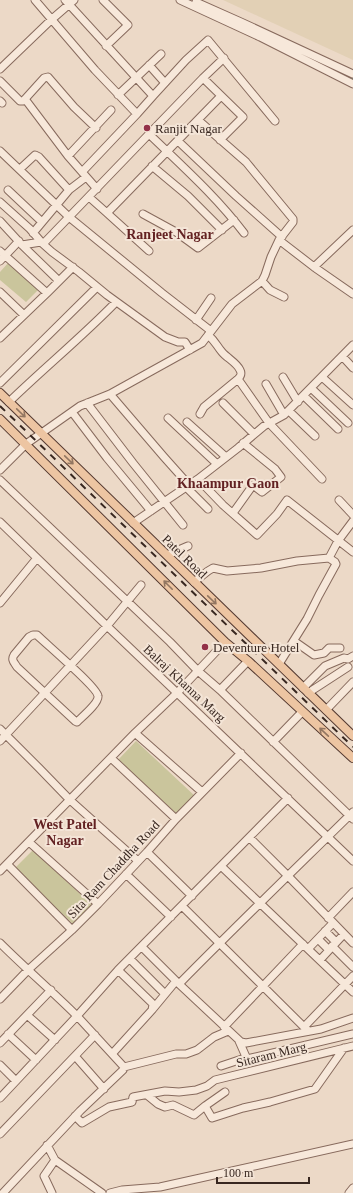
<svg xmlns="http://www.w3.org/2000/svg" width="353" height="1193" viewBox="0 0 353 1193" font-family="Georgia,serif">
	<rect width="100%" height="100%" fill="#ecd9c7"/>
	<path fill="#e2d0b5" d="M223,0h130v60z"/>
	<path fill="#cac59c" d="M9,262l30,27 -13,13 -26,-22v-8z
		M136,741l60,56 -17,19 -61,-56z
		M33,850l59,55 -18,20 -60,-56z"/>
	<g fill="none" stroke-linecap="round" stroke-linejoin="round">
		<path stroke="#6f8f80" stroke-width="2" d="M322,65l31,14"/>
		<g stroke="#876a5d" stroke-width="9">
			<path id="minor" d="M35,0l60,70 42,44 -55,58
				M65,0l88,96 -16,18
				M103,0l25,25 -22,21
				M180,0l80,37 93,47
				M196,2l45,20 112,52
				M149,65l16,18
				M0,69l51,-49 23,-20
				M203,78l40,39 -23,23
				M0,81l20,20h3l2,-2 43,57 29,33
				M118,95l43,-41
				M153,96l33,-36 22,-20 67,81
				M25,99l19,-21 4,-1 26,30 22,21
				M0,101l2,2
				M149,134c33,32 67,62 95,99
				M178,141l58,55 46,41
				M0,151l69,66 93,76 49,38
				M68,156l43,-46
				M152,166l36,30 34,34
				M20,169l15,-14 4,2 30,33
				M8,190l34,32
				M89,197l18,16 114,-117
				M0,202l30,27 13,15 160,-166 21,-20
				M107,213l42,38
				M143,214l33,18 22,16 36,-28
				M0,221l22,24 37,36
				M33,233l36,-43 17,-13
				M279,240l35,27 39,27
				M43,244l9,8 27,20 28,23 58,42 13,5h7l5,8
				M22,245l19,-3
				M0,251l47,42 -47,45
				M0,261l19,-20
				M314,267l39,-37
				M262,281l8,9 14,7
				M0,292l24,23
				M47,293l26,-26
				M196,320l15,-22
				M342,356l11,12
				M283,377l15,25
				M322,377l31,28
				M238,379l31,44 53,56
				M0,383l97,-96
				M266,384l18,31
				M311,388l37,35
				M110,394l54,63 25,28
				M304,396l34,33
				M9,402c35,-34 73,-65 107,-100
				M87,403l46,60 50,62
				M223,403l31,31
				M289,411l26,25
				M72,412l35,46 44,53
				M200,414l4,-7 34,-28c3,-3 4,-5 2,-9 -3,-7 -13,-12 -18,-18 -6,-7 -6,-10 -14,-17
				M168,418l49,46
				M187,422l39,35
				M0,470l26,-26 54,-38 30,-12 92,-51 30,-39 30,-23 3,-6 6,-18 8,-17 14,-18v-3l-47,-57 -48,-42
				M198,479l25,26 34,30 20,-21 10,-14 66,52
				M0,480l170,162 28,29 22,19 133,129
				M186,487l22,22
				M339,500l14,15
				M233,513l20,-28 9,7 19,-15 -6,-8 -32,-26
				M0,522l107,104 246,235
				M133,523l65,-44 40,-31 26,-22 20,-11 69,-70
				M167,555l21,-9
				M194,582l14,-11 5,-3 14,3 34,-3 36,-7 32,-3
				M0,603l37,-45
				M33,635h4c9,9 60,52 61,61 1,7 -16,21 -21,26l-2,-1 -58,-54c-3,-5 -6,-7 -3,-12l15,-18z
				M294,641l20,14 10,-2 5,-5h11
				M279,664l28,-45 12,-24 17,-31 -1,-2 -6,-4 9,-17 15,-20
				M303,688l22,-22 19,-8 4,1 5,-3
				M220,690l28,-29
				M308,693l40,-26
				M326,710l27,-28
				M0,729l39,39 31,32 68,61
				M135,733l67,59
				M0,741l107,-115 34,-41
				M273,742l29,-30
				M111,758l65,61
				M250,838l38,38 65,67
				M29,842l69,62
				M147,852l45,44
				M7,864l65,66
				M221,866l132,126
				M0,871l135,-138 42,-40 48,-51
				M126,874l45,43
				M182,906l126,125
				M328,918l25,-26
				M325,931l11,11
				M318,939l11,11
				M0,943c25,25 52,48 77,73l41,-46 170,-172
				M332,946l21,21
				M142,947l37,37 62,58 5,1 75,-14 32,-11
				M308,949l25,-26
				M130,959l35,35
				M320,960l24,-26
				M179,984c57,-58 116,-115 174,-172
				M0,999l28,-29 44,-40 26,-26 49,-52 29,-33 65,-66
				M152,1010l24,-29
				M27,1015l28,25
				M224,1027l79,-83
				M304,1027l49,-51
				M8,1034l28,26
				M239,1041l8,18
				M0,1043l51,-53
				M112,1054l40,-44 1,-5 -1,-2 -34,-33
				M75,1056l29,33
				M0,1065l16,16
				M221,1066l21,-7h5l106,-25
				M124,1067l52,-13h10l11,-4 17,-13 14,-6
				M147,1095l11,9 7,3 8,-2 21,10 11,-9 7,12 31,-10 27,-6 45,-13 29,-41
				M0,1098l77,-82 47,51 -1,3 -43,41 -77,82
				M205,1106l20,-14
				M75,1116l7,7 27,-16 23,-5 1,-5 32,-6 14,1 17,-2 11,-4 8,-6 138,-34
				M0,1134l95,-99
				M47,1145l8,15 -11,16 8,17
				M55,1160l47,33
				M110,1193l12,-3 38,-3 193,-43
				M349,1193l4,-5"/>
		</g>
		<g stroke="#553a31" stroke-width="10">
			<path id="major" d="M0,393l353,343
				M0,419l225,223 23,19 105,97"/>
		</g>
		<use href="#minor" stroke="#f7e8da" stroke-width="7"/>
		<use href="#major" stroke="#edc5a2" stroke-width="8"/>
		<path stroke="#382720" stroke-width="2" stroke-dasharray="7 7" stroke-linecap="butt" d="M0,406l353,341"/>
	</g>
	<defs><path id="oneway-shaft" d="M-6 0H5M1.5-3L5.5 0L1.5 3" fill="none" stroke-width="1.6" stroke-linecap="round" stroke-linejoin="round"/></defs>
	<g stroke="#927661">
		<use href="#oneway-shaft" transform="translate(21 413) rotate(44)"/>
		<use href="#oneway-shaft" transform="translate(69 460) rotate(44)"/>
		<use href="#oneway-shaft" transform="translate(168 585) rotate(-135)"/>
		<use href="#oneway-shaft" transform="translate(212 600) rotate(44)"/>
		<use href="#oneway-shaft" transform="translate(324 732) rotate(-137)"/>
	</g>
	<g fill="#933148" stroke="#f4e5d7" stroke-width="1.5">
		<circle cx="147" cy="128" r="4"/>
		<circle cx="205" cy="647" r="4"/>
	</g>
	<g text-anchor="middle" stroke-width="4" stroke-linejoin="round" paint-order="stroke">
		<g font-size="13" fill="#382720" stroke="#f4e5d7" text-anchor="start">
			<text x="155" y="133">Ranjit Nagar</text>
			<text x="213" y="652">Deventure Hotel</text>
		</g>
		<g font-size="13" fill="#382720" stroke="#f4e5d7">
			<text transform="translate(185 556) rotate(44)" y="5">Patel Road</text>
			<text transform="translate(185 683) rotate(43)" y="5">Balraj Khanna Marg</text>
			<text transform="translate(113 869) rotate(-47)" y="5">Sita Ram Chaddha Road</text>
			<text transform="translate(271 1054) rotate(-14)" y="5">Sitaram Marg</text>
		</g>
		<g font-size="14" font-weight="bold" fill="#632223" stroke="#f4e5d7">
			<text x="170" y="239">Ranjeet Nagar</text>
			<text x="228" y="488">Khaampur Gaon</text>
			<text x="65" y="829">West Patel<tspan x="65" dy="16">Nagar</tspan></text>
		</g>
	</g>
	<path d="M217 1177v6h92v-6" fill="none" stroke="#382720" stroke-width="2"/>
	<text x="223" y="1177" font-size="12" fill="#382720" stroke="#f4e5d7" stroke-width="3" paint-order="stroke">100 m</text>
</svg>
